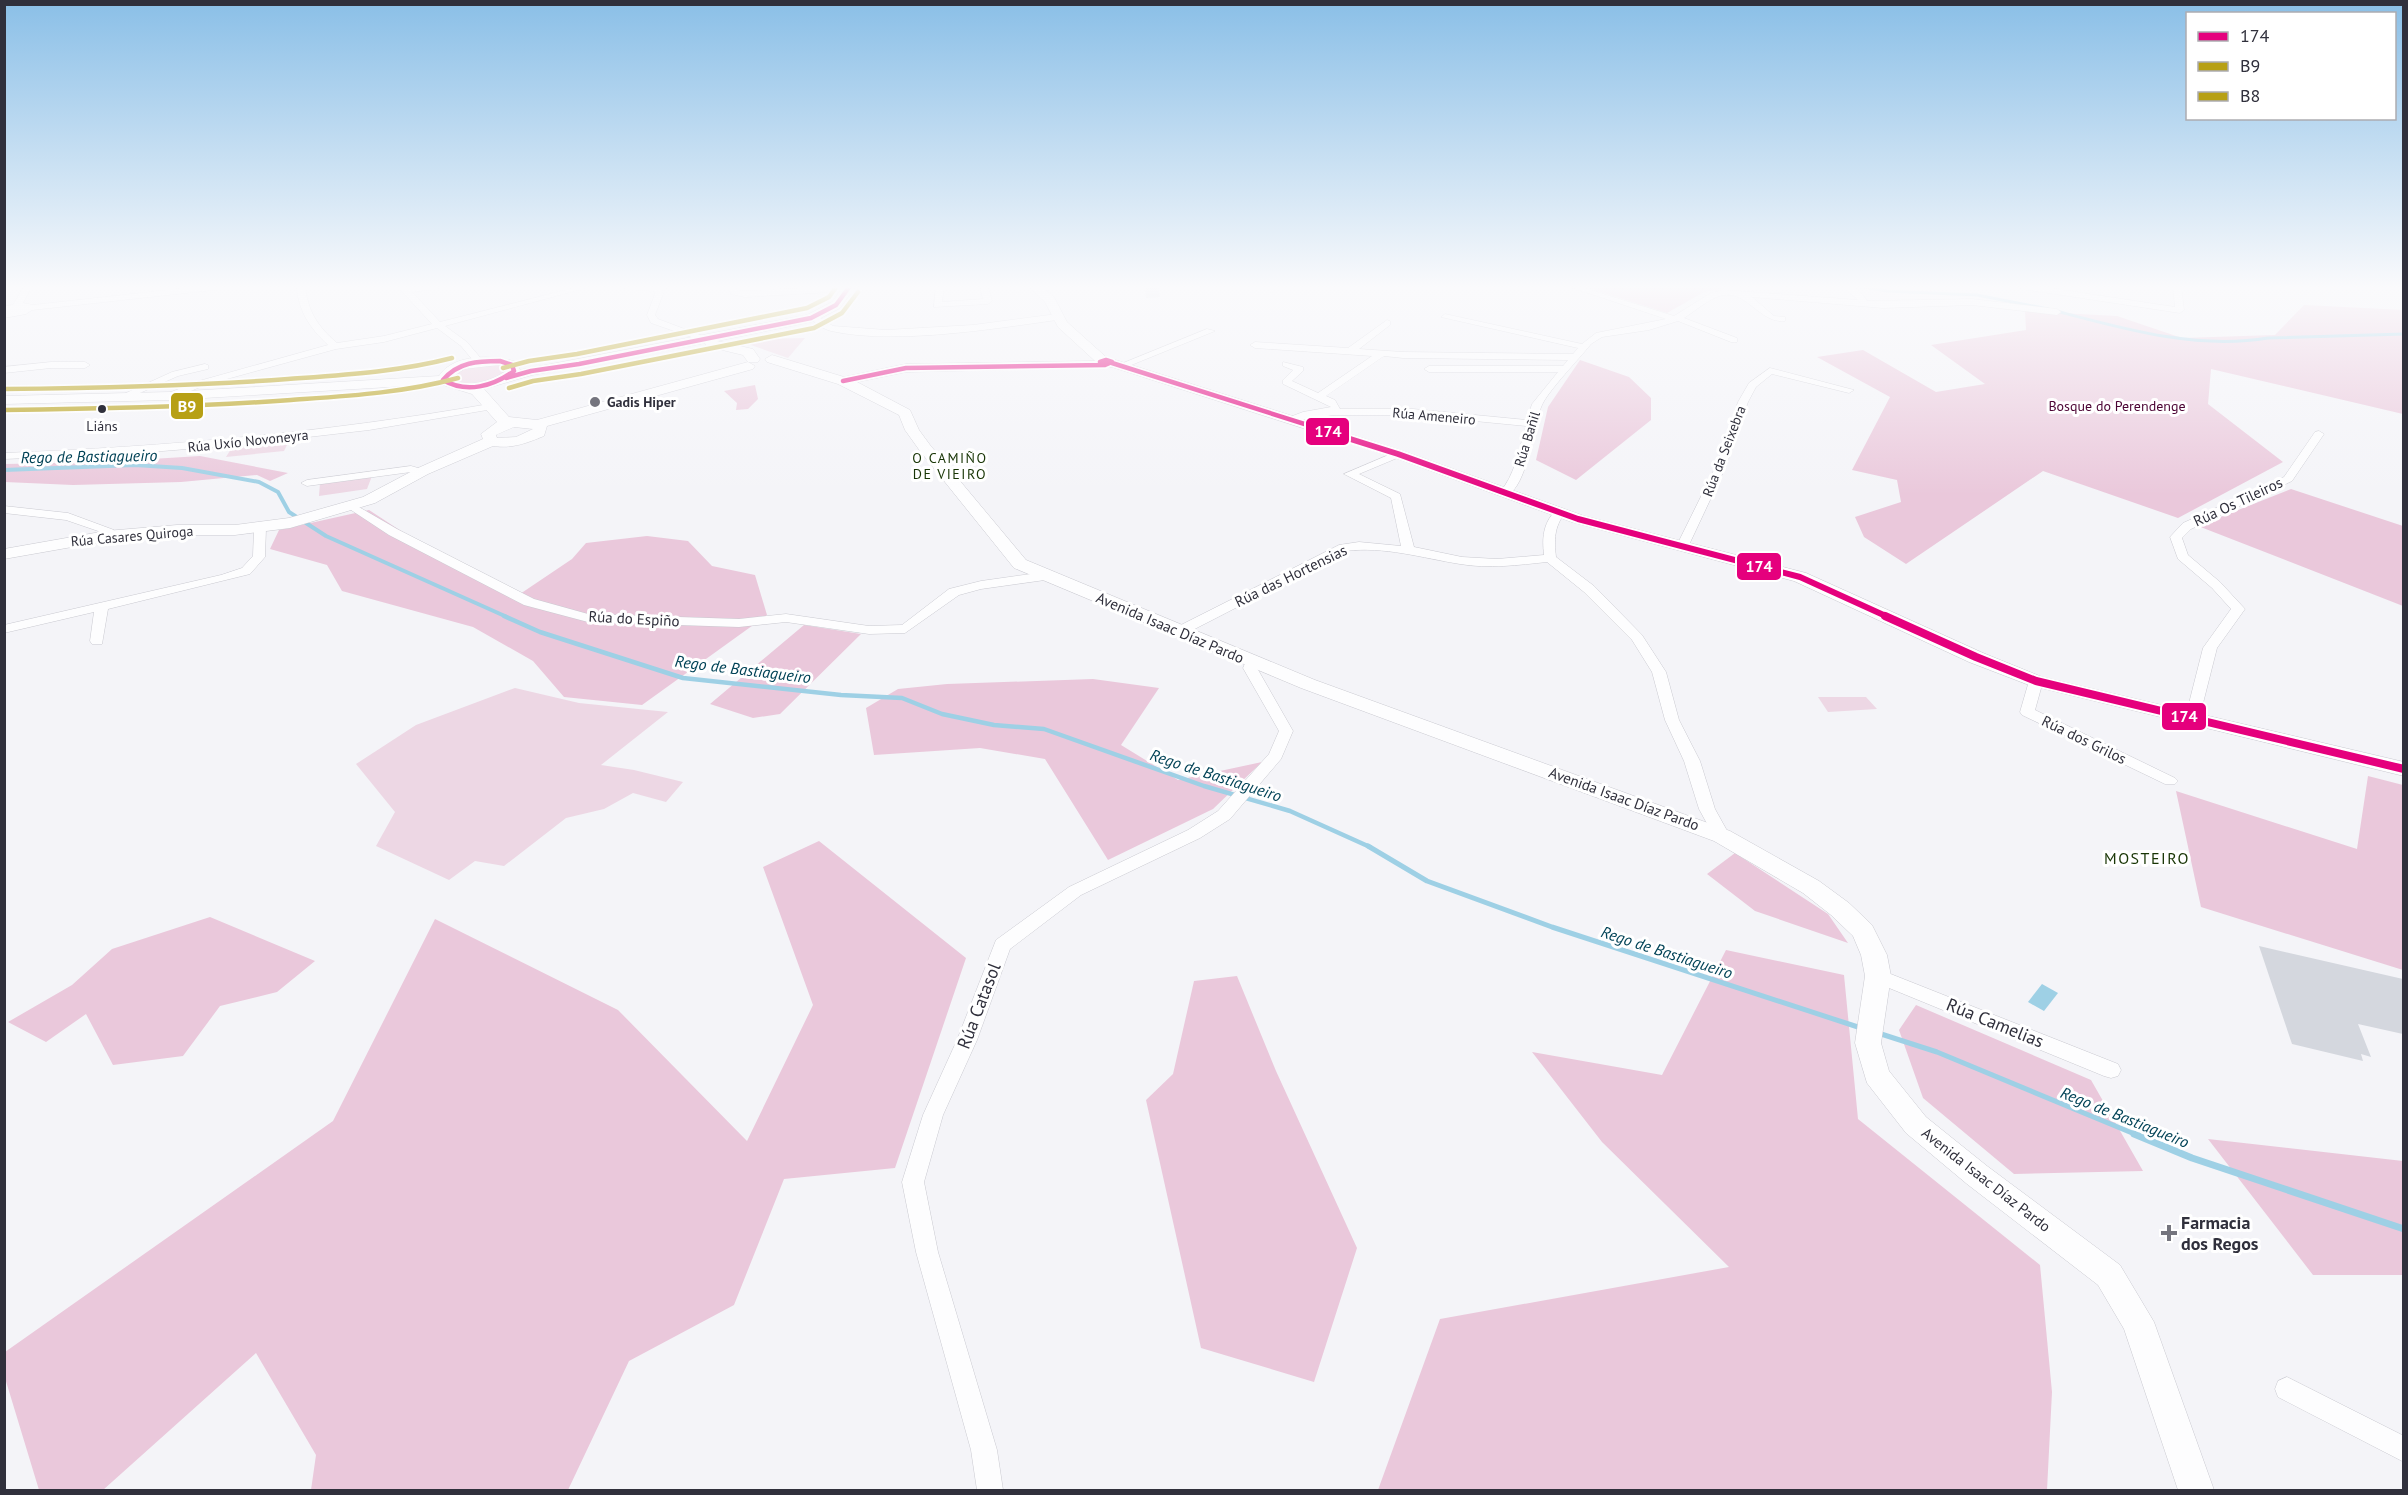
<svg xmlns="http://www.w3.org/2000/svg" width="2408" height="1495" viewBox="0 0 2408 1495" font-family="'PT Sans',sans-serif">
	<rect width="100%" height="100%" fill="#f4f4f8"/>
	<path fill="#edd7e4" d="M805,338l-17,20 -40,-14 7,-5z
		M501,364l7,5 -1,4c-20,8 -34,13 -55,8l-2,-3 11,-10z
		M288,443l-4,8 -58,6 5,-8z
		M372,476l-5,13 -48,7 1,-13z
		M515,688l64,15 89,9 -67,53 33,5 49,12 -17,20 -33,-9 -29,16 -38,9 -62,48 -29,-5 -26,19 -73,-34 19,-34 -39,-48 60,-39z
		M1818,697h48l11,12 -49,3z"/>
	<path fill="#eac8db" d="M1582,286h141l-1,3 -18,3 -37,21z
		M2304,305l100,5 -1,104 -192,-45 -3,35 75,58 -105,56 -135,-47 -137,93 -42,-27 -9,-20 46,-15 -4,-22 -45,-10 38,-73 -73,-40 46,-7 73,42 49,-8 -54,-39 95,-15 -1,-19 92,5 65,22 93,-3z
		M1580,360l49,17 22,21v22l-75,60 -40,-20 12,-53z
		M755,385l3,14 -10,10 -12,1 1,-7 -13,-12z
		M200,456l88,17 -18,8 -13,-6 -76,7 -108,3 -68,-3v-18l98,-2z
		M2291,489l112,37v80l-205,-80z
		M369,510l55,36 96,48 52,-35 14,-16 61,-7 41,5 24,25 43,9 12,40 -125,90 -78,-8 -31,-36 -60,-34 -131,-36 -15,-26 -57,-16 9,-19z
		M804,625l57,9 -81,80 -27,4 -43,-14z
		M1093,679l66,9 -38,57 57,35 84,-18 -49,47 -105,51 -63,-101 -65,-11 -106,7 -8,-47 32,-19 49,-5z
		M2368,776l35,9v185l-202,-63 -25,-116 181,58z
		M819,841l147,117 -71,210 -111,11 -50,126 -105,56 -61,129h-257l5,-35 -60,-102 -153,137h-64l-34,-112v-26l328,-231 102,-202 183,91 129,131 66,-136 -50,-138z
		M1735,853l93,61 20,29 -93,-32 -48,-37z
		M210,917l105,44 -38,31 -57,14 -37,50 -70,9 -27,-51 -40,28 -38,-20 64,-37 40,-36z
		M1726,950l118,25 14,144 182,146 12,127 -5,98h-669l62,-171 289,-52 -127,-125 -70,-90 130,23z
		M1237,976l39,95 81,177 -43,134 -113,-34 -55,-248 27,-26 21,-93z
		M1916,1005l175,75 52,91 -129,3 -91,-76 -24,-68z
		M2208,1139l195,22v114h-90z"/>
	<path fill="#9ed0e5" d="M2042,984l16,9 -14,18 -16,-9z"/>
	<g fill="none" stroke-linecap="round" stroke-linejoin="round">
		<path stroke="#9ed0e5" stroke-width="3" d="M1857,286l30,5 90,4 71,14
			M2402,286l2,3
			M2056,311c68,18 141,39 212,27l136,-4"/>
		<path stroke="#9ed0e5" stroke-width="4" d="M4,470l131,-5 47,3 77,14 19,10 11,20 37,24 181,81"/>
		<path stroke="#9ed0e5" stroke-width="4.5" d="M504,616l36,16 143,46 158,17 61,3 40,16 52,11 50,4 160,57 86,25 80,36"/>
		<path stroke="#9ed0e5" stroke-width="5" d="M1368,846l59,35 125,46 309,101
			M1878,1033l59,19 200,83"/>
		<path stroke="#9ed0e5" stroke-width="7" d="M2134,1134l58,24 212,71"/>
	</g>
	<path fill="#d4d7de" d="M1145,286h13l2,11 -14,1z
		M2259,946l144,33v55l-45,-10 13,33 -10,-3 2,7 -71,-17z"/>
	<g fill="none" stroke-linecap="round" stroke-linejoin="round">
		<g stroke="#cacad1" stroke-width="1">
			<path id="street" d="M24,286h8l-9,17 10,2 171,-19h22l-4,3 -190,21 -6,4 -22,4v-6l18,-3 -18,3v-6l9,-1z
				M297,286h8c3,25 12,40 32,57l47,-7 48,-12 -35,-38h8l3,2 33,-2 -4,3 -25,3 28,30 141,-36h12l-148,40 22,16 17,20 -2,2h-6l-15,-18 -24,-18 -53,14 -48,7 -131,36 -31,13h-8v-4l33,-13 129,-36c-18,-17 -30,-34 -31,-59z
				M622,286h51l-11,4 1,4 -8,21 3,4 53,20 -8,2 -52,-18 -4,-8 8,-21 -1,-3 -28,-2z
				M727,286h8l2,4 8,1 103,-5 5,2 -4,3 -104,6 -14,-3z
				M936,286h8l-2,16 41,-3 -3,-13h8l4,15 -4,3 -54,3z
				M1567,286h11l96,30 37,-23 12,-3 135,10 -15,-14c13,0 17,4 24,15l105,-2 85,10 4,3 -4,3 -85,-10 -89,3 -131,-11 22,19 11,1v4c-27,3 -40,-36 -68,-24 -12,5 -22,14 -33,21l53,20v4h-6l-53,-21 -29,9 -47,7 -11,7c-12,15 -42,46 -49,61 -9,19 -14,84 -37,91l-6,-3c16,-17 20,-44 27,-67l-113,-11h-79l-47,7v-4l16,-6 28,-5 -48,-23v-4l10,-10 -10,-4v-4l20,5v4l-11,10 26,12 54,-37 -117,-8 -5,-3 5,-3 93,6 39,-28 3,1v4l-31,24 44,3 170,2 5,-6 -137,-31 4,-3 137,30 14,-11 70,-14zM1384,356l19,2 165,2 -5,6h-134l-5,3 5,3h129l-26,32 -5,16 -114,-11h-73l-5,-9 -9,-4z
				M2018,286h18l139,21 -2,-21h8l3,24 -4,3 -158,-24z
				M814,314l19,12 53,4 87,-5 84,-11 4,3 -4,3c-65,9 -163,25 -226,11 -8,-2 -14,-7 -20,-12l-1,-2z
				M1207,329l8,2 -91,37 -8,-2z
				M51,362h34l5,3 -5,3h-34l-47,5v-6z
				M205,364l3,1v4l-30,7 -54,24 -9,-2 57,-26z
				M1770,368l84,22 -5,3 -77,-19 -16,13 -8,15 -22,64 -38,81 -2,3h-8l-2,-3 40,-81 22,-64 11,-19z
				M489,404l4,1v4l-124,21 -121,14 -122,10 -122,5v-6c163,-6 324,-21 485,-49z
				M2319,431l5,3 -32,47 -101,48 -9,9 6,17 32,27 25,27 -28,39 -18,71 -2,3h-10l-2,-3 18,-71 28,-39 -19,-21 -34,-29 -8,-22 13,-14 101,-46 31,-45z
				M1398,451l4,1v4l-43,18 41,20 14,53 48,10 35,2 47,-4c-2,-17 -1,-31 11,-44h8l2,2c-11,14 -11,27 -9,44l38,29 48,49 24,37 13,48 21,41 15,48 15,27 -2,4h-12l-17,-31 -15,-48 -19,-41 -13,-48 -20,-32 -48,-48 -37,-30c-29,3 -58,7 -87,2 -38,-6 -76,-18 -114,-13l-161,83h-10l-2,-3 2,-3 164,-83 20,-3 42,4 -10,-48 -47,-24z
				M411,466l18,5 -6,3 -12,-2 -104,14 -6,-3 6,-3z
				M352,503l45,26 137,70 54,15 151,5 47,-5 83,12 33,-1 47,-36 32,-8 64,-9 6,4 -6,4 -64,9 -22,6 -54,38 -36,1 -83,-12 -47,5 -151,-5 -64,-17 -135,-70 -41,-27v-4z
				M4,506l64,7 46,17 -4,9 -4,1 -6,-4 1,-4 -35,-12 -62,-7z
				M260,524l6,4 -1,29 -15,17 -142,35 -6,35h-10l-2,-3 4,-29 -90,21v-8l217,-50 21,-7 11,-12 1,-28z
				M1252,658l7,4 -2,6 36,63 -12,28 -51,60 -30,19 -119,57 -71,54 -33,91 -34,75 -19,67 14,70 59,198 6,40h-26l-6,-40 -55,-198 -14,-70 21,-67 34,-75 39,-100 73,-53 119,-57 30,-19 51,-57 10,-23 -36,-63 4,-9z
				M2036,677l7,4 -8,29 140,68 3,3 -3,3h-10l-143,-69 -2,-3 9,-31z
				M1878,969l240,95 3,6 -3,6 -7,2 -7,-2 -232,-95 -3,-5 3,-5z
				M2287,1377l117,59v26l-126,-65 -3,-8 3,-8z"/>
		</g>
		<g stroke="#cacad1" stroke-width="1">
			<path id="secondary" d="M844,286h12l-16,22 -25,13 -98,20 36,8 7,10 -2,3h-10l-5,-7 -37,-9 -1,-3 -173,32 -48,14 25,28 28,3 211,-58 7,4 -2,3 -206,57 -3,10c-17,7 -32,13 -51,10l-65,28 -53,29 -85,25 -55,7h-58l-71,6 -102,18v-10l102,-18 71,-6h58l54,-7 74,-21 55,-29 65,-29 -2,-5 16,-12 -25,-28 -32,-10 -270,16 -166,4v-8l166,-4 269,-16c15,-23 55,-21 78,-14l3,8 287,-55 25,-13zM499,365l8,5c-14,11 -41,19 -57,9l14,-10zM514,427l19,2 -17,8 -19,1 -1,-3z
				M1028,286h13l13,11 13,25 39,35 297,94 181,65 222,57 177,80 59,24 362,85v14l-375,-91 -60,-23 -175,-81 -222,-59 -179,-65 -281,-90 -206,5 -49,10 53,28 9,20 11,15 96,115 289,120 415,151 89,50 30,22 23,22 15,30 4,21 -10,67 8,28 37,46 61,49 133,99 34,57 60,168h-36l-54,-161 -26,-44 -131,-101 -61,-51 -39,-50 -12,-40 10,-67 -4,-21 -8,-19 -22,-21 -28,-22 -89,-52 -413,-153 -287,-120 -94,-117 -15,-21 -6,-15 -61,-31 -71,-22 -2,-3 7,-4 72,22 62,-13 189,-3 -37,-34 -13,-25z"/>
		</g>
		<use href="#street" fill="#fdfdfe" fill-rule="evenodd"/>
		<use href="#secondary" fill="#fdfdfe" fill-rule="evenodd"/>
		<g stroke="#fff" stroke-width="8">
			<path id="bus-1-far2" d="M500,361l12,4 2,6c-21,15 -47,23 -71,9 15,-18 35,-19 57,-19z
				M1112,363l221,70
				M506,378l25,-7 48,-7 232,-46 25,-13 14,-19
				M843,381l63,-13 199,-3 7,-3 -6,-2 -6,2 1,2"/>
		</g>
		<g stroke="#fff" stroke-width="10">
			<path id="bus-1-far1" d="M1328,432l70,22 180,65 222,58 88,40"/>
		</g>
		<g stroke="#fff" stroke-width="12">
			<path id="bus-1" d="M1885,616l91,41 60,24 368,88"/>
		</g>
		<g stroke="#fff" stroke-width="8">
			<path id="bus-2" d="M509,388l24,-7 48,-7 233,-46 28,-15 16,-21
				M4,410c96,-1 192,-3 287,-10 56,-4 112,-7 167,-22"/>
		</g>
		<g stroke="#fff" stroke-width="8">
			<path id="bus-3" d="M503,368l26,-7 48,-7 230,-46 22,-11 8,-11
				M4,389c95,-1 190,-3 284,-10 55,-4 110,-7 164,-21"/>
		</g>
		<use href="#bus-1-far2" stroke="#e5007d" stroke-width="4.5"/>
		<use href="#bus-1-far1" stroke="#e5007d" stroke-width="6"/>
		<use href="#bus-1" stroke="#e5007d" stroke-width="8"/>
		<use href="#bus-2" stroke="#b7a015" stroke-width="4.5"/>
		<use href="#bus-3" stroke="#b7a015" stroke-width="4.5"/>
	</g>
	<linearGradient id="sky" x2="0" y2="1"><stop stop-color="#8abfe7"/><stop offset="0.58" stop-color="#fafafc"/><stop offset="1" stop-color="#fafafc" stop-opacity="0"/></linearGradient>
	<rect width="2408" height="495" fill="url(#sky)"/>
	<g fill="#75757e" stroke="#fff" stroke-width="2">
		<circle cx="595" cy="402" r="6"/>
		<path d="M2166 1224h6v6h6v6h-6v6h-6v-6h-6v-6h6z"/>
	</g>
	<circle fill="#30303c" stroke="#fff" stroke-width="2" cx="102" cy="409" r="5"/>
	<g text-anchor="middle" stroke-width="6" stroke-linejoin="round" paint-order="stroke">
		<g font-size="14" font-weight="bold" fill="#30303c" stroke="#fff" text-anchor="start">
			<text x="607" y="407">Gadis Hiper</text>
		</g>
		<g font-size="14" fill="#4c0434" stroke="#fff">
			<text x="2117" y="411">Bosque do Perendenge</text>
		</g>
		<g font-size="14" fill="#30303c" stroke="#fff">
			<text transform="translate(1434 416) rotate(5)" y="5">Rúa Ameneiro</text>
			<text transform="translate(1527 439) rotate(-73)" y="5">Rúa Bañil</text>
			<text transform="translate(248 441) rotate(-6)" y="5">Rúa Uxío Novoneyra</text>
			<text transform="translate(1724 451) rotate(-69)" y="5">Rúa da Seixebra</text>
			<text transform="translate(132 536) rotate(-5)" y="5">Rúa Casares Quiroga</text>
		</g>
		<g font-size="14" fill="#30303c" stroke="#fff">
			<text x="102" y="431">Liáns</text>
		</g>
		<g font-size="14" letter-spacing="1.5" fill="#183505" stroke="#fff">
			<text x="950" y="463">O CAMIÑO<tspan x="950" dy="16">DE VIEIRO</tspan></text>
		</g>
		<g font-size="15" fill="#30303c" stroke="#fff">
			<text transform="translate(2238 502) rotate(-25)" y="5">Rúa Os Tileiros</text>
			<text transform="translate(1291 576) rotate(-26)" y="5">Rúa das Hortensias</text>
			<text transform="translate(634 619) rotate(3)" y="5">Rúa do Espiño</text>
			<text transform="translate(1170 628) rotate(23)" y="5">Avenida Isaac Díaz Pardo</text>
			<text transform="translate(2084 740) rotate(26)" y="5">Rúa dos Grilos</text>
			<text transform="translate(1624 799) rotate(20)" y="5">Avenida Isaac Díaz Pardo</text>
			<text transform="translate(1986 1180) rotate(38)" y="5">Avenida Isaac Díaz Pardo</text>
		</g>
		<g font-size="16" font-style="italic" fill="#014256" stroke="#fff">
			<text transform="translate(89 456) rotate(-1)" y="6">Rego de Bastiagueiro</text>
			<text transform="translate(743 669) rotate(7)" y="6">Rego de Bastiagueiro</text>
			<text transform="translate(1216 775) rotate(18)" y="6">Rego de Bastiagueiro</text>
			<text transform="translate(1667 952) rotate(18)" y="6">Rego de Bastiagueiro</text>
			<text transform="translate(2125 1117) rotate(22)" y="6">Rego de Bastiagueiro</text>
		</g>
		<g font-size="16" letter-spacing="1.5" fill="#183505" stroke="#fff">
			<text x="2147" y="864">MOSTEIRO</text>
		</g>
		<g font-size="18" fill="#30303c" stroke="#fff">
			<text transform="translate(979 1006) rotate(-69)" y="6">Rúa Catasol</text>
			<text transform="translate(1995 1023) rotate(22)" y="6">Rúa Camelias</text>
		</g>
		<g font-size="18" font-weight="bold" fill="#30303c" stroke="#fff" text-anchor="start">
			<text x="2181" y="1229">Farmacia<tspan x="2181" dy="21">dos Regos</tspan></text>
		</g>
	</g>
	<g stroke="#fff" stroke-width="2">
		<rect x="170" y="392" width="34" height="28" rx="6" fill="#b7a015"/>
		<rect x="1305" y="417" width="45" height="29" rx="6" fill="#e5007d"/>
		<rect x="1736" y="552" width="46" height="29" rx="6" fill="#e5007d"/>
		<rect x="2161" y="702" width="46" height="29" rx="6" fill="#e5007d"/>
	</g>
	<g font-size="16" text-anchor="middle" font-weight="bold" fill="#fff">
		<text x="187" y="412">B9</text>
		<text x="1328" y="437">174</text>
		<text x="1759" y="572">174</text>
		<text x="2184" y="722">174</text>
	</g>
	<rect width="2408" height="1495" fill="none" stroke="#30303c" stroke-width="12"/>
	<rect x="2186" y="12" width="210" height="108" fill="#ffffff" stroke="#acacb1" stroke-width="1.5"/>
	<rect x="2198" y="32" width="30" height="9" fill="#e5007d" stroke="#acacb1" stroke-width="1.5"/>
	<text x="2240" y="42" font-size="18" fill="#30303c">174</text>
	<rect x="2198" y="62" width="30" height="9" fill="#b7a015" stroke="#acacb1" stroke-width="1.5"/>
	<text x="2240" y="72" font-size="18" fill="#30303c">B9</text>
	<rect x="2198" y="92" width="30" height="9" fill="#b7a015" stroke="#acacb1" stroke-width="1.5"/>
	<text x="2240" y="102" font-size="18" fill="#30303c">B8</text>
</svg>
